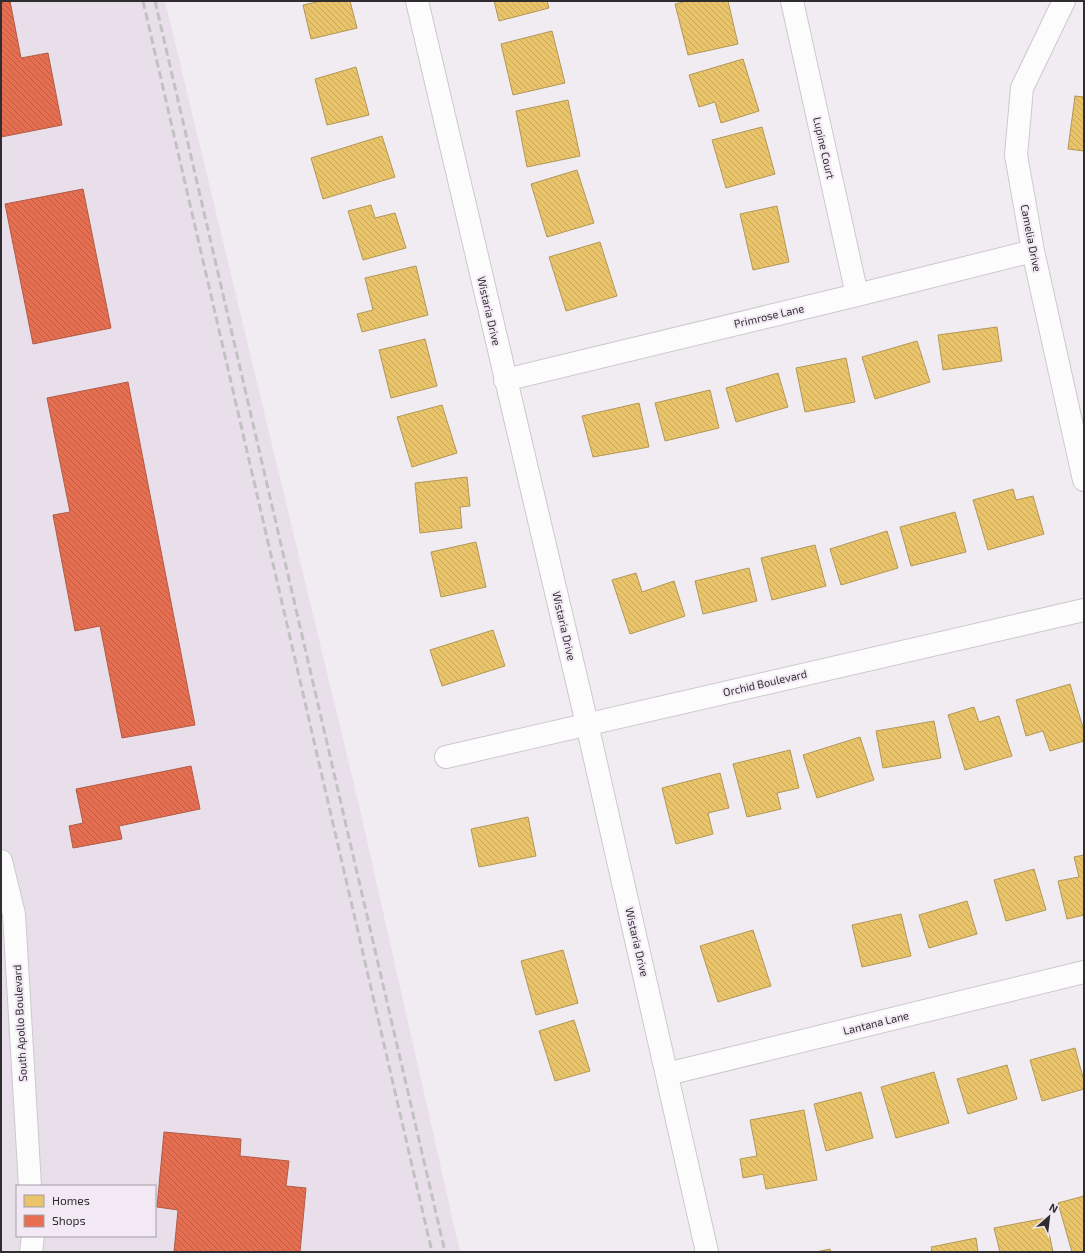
<svg xmlns="http://www.w3.org/2000/svg" width="1085" height="1253" viewBox="0 0 1085 1253" font-family="'Exo 2',sans-serif">
	<defs>
		<pattern id="homes-back-hatch" width="6" height="6" patternUnits="userSpaceOnUse"><rect width="6" height="6" fill="#e9c46a"/><path d="M-1 5l2 2M0 0l6 6M5-1l2 2" fill="none" stroke="#c8a95c"/></pattern>
		<pattern id="shops-back-hatch" width="6" height="6" patternUnits="userSpaceOnUse"><rect width="6" height="6" fill="#e76f51"/><path d="M-1 5l2 2M0 0l6 6M5-1l2 2" fill="none" stroke="#bc5c44"/></pattern>
	</defs>
	<rect width="100%" height="100%" fill="#f1ecf1"/>
	<path fill="#e9dfea" fill-rule="evenodd" d="M1,1h164l193,800 102,451h-459zM17,1186h138v50h-138z"/>
	<path fill="url(#homes-back-hatch)" stroke="#b29759" d="M321,1h29l7,27 -46,11 -8,-34z
		M494,1h53l2,7 -50,13z
		M687,1h41l10,43 -50,11 -13,-51z
		M552,31l13,52 -52,12 -12,-51z
		M743,59l16,52 -38,12 -6,-21 -16,5 -10,-32z
		M356,67l13,48 -42,10 -12,-46z
		M1075,96l9,1v54l-16,-2z
		M568,100l12,56 -53,11 -11,-56z
		M762,127l13,47 -49,14 -14,-48z
		M382,136l13,41 -72,22 -12,-41z
		M577,170l17,53 -47,14 -16,-53z
		M371,205l4,13 20,-5 11,35 -43,12 -15,-49z
		M777,206l12,56 -36,8 -13,-56z
		M600,242l17,54 -51,15 -17,-54z
		M416,266l12,49 -66,17 -5,-18 16,-4 -8,-32z
		M997,327l5,34 -59,9 -5,-35z
		M425,339l12,47 -46,12 -12,-48z
		M917,341l13,41 -55,17 -13,-42z
		M846,358l9,44 -50,10 -9,-44z
		M778,373l10,34 -52,15 -10,-34z
		M710,390l9,38 -54,13 -10,-38z
		M639,403l10,44 -56,10 -11,-41z
		M442,405l15,48 -45,14 -15,-50z
		M467,477l3,29 -10,1 2,21 -42,5 -5,-50z
		M1013,489l3,11 17,-4 11,38 -56,16 -15,-50z
		M955,512l11,40 -55,14 -11,-39z
		M887,531l11,37 -57,17 -11,-36z
		M476,542l10,45 -45,10 -10,-45z
		M815,545l11,41 -54,14 -11,-42z
		M749,568l8,33 -54,13 -8,-33z
		M636,573l6,19 32,-11 11,35 -55,18 -18,-54z
		M493,630l12,36 -63,20 -12,-36z
		M1070,684l14,47v10l-34,10 -7,-20 -17,5 -10,-36z
		M974,707l5,15 20,-6 13,40 -47,14 -17,-55z
		M934,721l7,37 -58,10 -7,-37z
		M860,737l14,43 -57,18 -14,-43z
		M790,750l9,38 -22,5 4,16 -34,8 -14,-53z
		M720,773l9,35 -21,5 5,21 -37,10 -14,-56z
		M528,817l8,39 -57,11 -8,-38z
		M1084,855v60l-17,4 -9,-38 21,-4 -5,-20z
		M1034,869l12,41 -40,11 -12,-41z
		M967,901l10,33 -48,14 -10,-33z
		M901,914l10,42 -49,11 -10,-42z
		M753,930l18,56 -53,16 -18,-56z
		M563,950l15,53 -42,12 -15,-54z
		M574,1020l16,51 -35,10 -16,-50z
		M1075,1048l9,33v8l-42,12 -12,-41z
		M1007,1065l10,34 -49,15 -11,-35z
		M934,1072l15,51 -53,15 -15,-51z
		M861,1092l12,46 -47,13 -12,-47z
		M804,1110l13,70 -51,9 -3,-15 -20,4 -3,-19 17,-3 -7,-36z
		M1084,1196v56h-12l-14,-49z
		M1046,1218l7,34h-53l-6,-24z
		M976,1238l2,14h-46l-1,-5z
		M830,1249l1,3h-15z"/>
	<path fill="url(#shops-back-hatch)" stroke="#b05b47" d="M1,1h9l11,57 27,-5 14,72 -61,12z
		M83,189l28,139 -78,16 -28,-140z
		M128,382l67,343 -73,13 -22,-112 -25,5 -22,-116 17,-3 -23,-114z
		M191,766l9,43 -81,17 3,13 -49,9 -4,-22 14,-3 -7,-34z
		M164,1132l77,7 -1,17 49,5 -3,25 20,2 -6,64h-126l4,-42 -21,-3z"/>
	<g fill="none" stroke-linecap="round" stroke-linejoin="round">
		<g stroke="#ccc9cd" stroke-width="24">
			<path id="minor" d="M417,1l170,723 120,528
				M792,1l65,294
				M1064,1l-42,87 -6,67 17,96 51,229
				M505,380l352,-85 176,-44
				M446,757l638,-147
				M1,861l13,53 16,272
				M667,1074l417,-102
				M31,1252l2,-16"/>
		</g>
		<use href="#minor" stroke="#fdfcfd" stroke-width="22"/>
		<path stroke="#c2c2c2" stroke-width="3" stroke-dasharray="8 4" stroke-linecap="butt" d="M143,1l289,1251
			M155,1l290,1251"/>
	</g>
	<g text-anchor="middle" stroke-width="4" stroke-linejoin="round" paint-order="stroke">
		<g font-size="11" fill="#302d31" stroke="#f2e9f4">
			<text transform="translate(824 148) rotate(77)" y="4">Lupine Court</text>
			<text transform="translate(1031 238) rotate(79)" y="4">Camelia Drive</text>
			<text transform="translate(489 311) rotate(77)" y="4">Wistaria Drive</text>
			<text transform="translate(769 316) rotate(-13)" y="4">Primrose Lane</text>
			<text transform="translate(564 626) rotate(77)" y="4">Wistaria Drive</text>
			<text transform="translate(765 683) rotate(-13)" y="4">Orchid Boulevard</text>
			<text transform="translate(637 942) rotate(77)" y="4">Wistaria Drive</text>
			<text transform="translate(20 1023) rotate(-93)" y="4">South Apollo Boulevard</text>
			<text transform="translate(876 1023) rotate(-14)" y="4">Lantana Lane</text>
		</g>
	</g>
	<rect width="1085" height="1253" fill="none" stroke="#302d31" stroke-width="4"/>
	<rect x="16" y="1185" width="140" height="52" fill="#f2e9f4" stroke="#a49ea6"/>
	<rect x="24" y="1195" width="20" height="12" fill="#e9c46a" stroke="#a49ea6"/>
	<text x="52" y="1205" font-size="12" fill="#302d31">Homes</text>
	<rect x="24" y="1215" width="20" height="12" fill="#e76f51" stroke="#a49ea6"/>
	<text x="52" y="1225" font-size="12" fill="#302d31">Shops</text>
	<g transform="translate(1049 1217) rotate(28)" stroke="#f2e9f4" stroke-width="3" paint-order="stroke">
	<path d="M0-3L7 15L0 10L-7 15Z" fill="#302d31"/>
	<text y="-6" font-size="11" font-weight="bold" text-anchor="middle" fill="#302d31">N</text>
	</g>
</svg>
